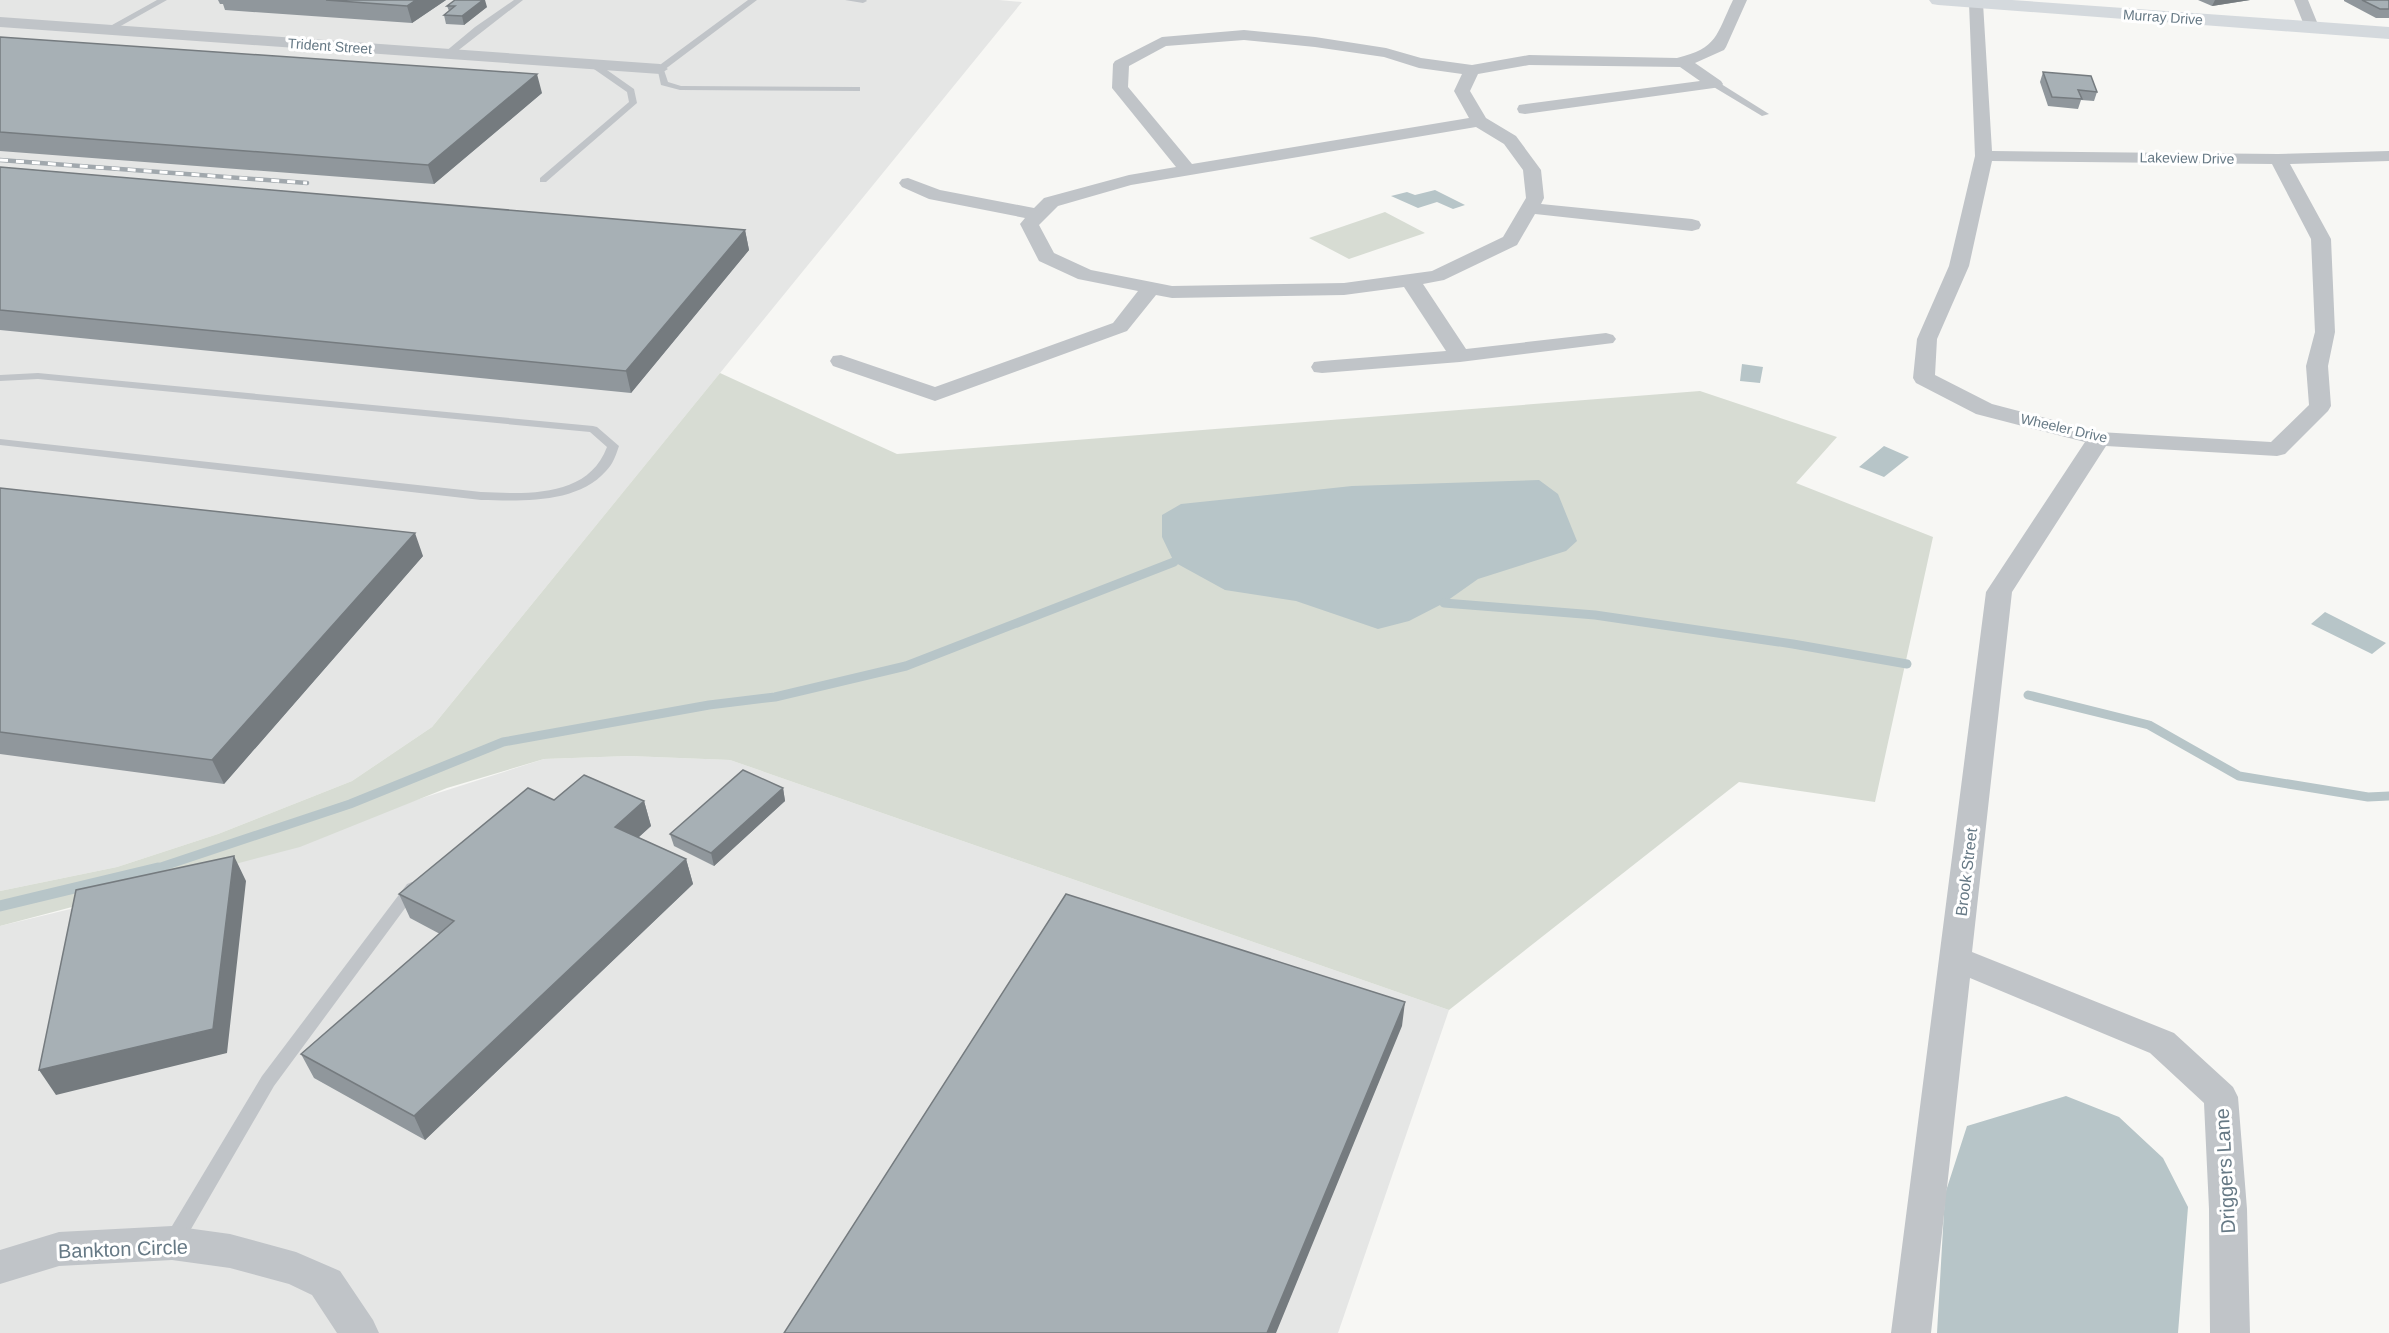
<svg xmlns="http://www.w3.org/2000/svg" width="2389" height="1333" viewBox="0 0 2389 1333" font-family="Arial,sans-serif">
	<rect width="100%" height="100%" fill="#f7f7f4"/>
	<path fill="#e5e6e5" d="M0,0h999l23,2 -590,725 -80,54 -134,53 -101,33 -117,24z
		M629,756l101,4 719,250 -111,323h-1338v-407l91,-22 453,-145z"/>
	<path fill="#d7dcd3" d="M1385,212l40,21 -76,26 -40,-21z
		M720,373l177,81 803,-63 137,46 -41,46 137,54 -58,265 -136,-20 -290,228 -719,-250 -101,-4 -85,3 -97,29 -147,59 -300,79v-35l117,-24 101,-33 134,-53 80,-54z"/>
	<path fill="#b7c5c8" d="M1435,190l30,15 -12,4 -16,-7 -19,6 -27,-12 16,-4 8,3z
		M1742,364l21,3 -3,16 -20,-2z
		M1884,446l25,11 -25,20 -25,-10z
		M1539,480l19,14 19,47 -11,10 -88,28 -34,24 -35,18 -31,8 -82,-28 -71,-11 -51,-28 -12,-25v-22l19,-11 171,-18z
		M2325,612l61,31 -14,11 -61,-30z
		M2066,1096l53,21 44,41 25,49 -10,126h-241l8,-139 22,-68z"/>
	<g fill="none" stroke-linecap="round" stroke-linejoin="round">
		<path stroke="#b7c5c8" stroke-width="9" d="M1444,603l151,12 198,29 114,20
			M2028,695l121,30 90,51 129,21 21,-1
			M152,870l198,-66 153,-62 206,-37 66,-8 131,-31 268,-104"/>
		<path stroke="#b7c5c8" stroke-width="11" d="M0,906l158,-38"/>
		<path fill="#c0c4c8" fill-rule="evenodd" d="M157,0h10l-57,32 -7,-2z
			M514,0h9l-72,56h-6v-4l30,-25z
			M748,0h9l-93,70 4,12 13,4 176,1h3v4l-180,-1 -19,-5 -4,-18z
			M845,0h21l1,1 -4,2z
			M591,63h6l37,26 3,14 -91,79h-6v-4l89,-76 -2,-10 -36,-25z
			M1712,82h6l51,32 -7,2 -50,-30z
			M38,373l555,53 4,1 22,19c-3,9 -6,18 -13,25 -29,33 -85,30 -125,29l-481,-55v-6l481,53c46,2 107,6 126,-45l-17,-15 -552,-53 -38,2v-6z
			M412,882l5,2 3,4 -3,4 -143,194 -94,162 -7,2 -7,-2 -2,-6 2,-6 96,-160 145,-192z"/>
		<path fill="#c0c4c8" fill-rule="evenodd" d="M1733,0h14l-21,47 -2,3 -29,13 26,18 2,3 -2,3 -196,27 -6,-1 -2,-4 2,-4 181,-24 -20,-14 -151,-2 -51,9 -8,17 16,27 30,18 25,34 3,28 -3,6 151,15 7,2 2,4 -2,4 -7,2 -157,-17 -18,31 -73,35 -21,4 43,65 140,-16 7,2 3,4 -3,4 -153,19 -138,11 -8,-1 -3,-5 3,-5 8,-1 124,-10 -42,-64 -60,8 -172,3 -16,-3 -29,36 -192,70 -102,-35 -3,-5 3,-5 8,-1 94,32 178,-64 25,-32 -60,-12 -39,-18 -19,-37 5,-6 -96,-19 -27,-12 -3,-4 3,-4 6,-1 32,12 94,18 10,-10 85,-23 47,-8 -64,-79 1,-24 2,-3 47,-24 82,-7 71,7 71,11 35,10 51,7 57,-10 148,3c41,-10 39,-23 56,-58zM1244,40l71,7 69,10 35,11 43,6 -8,17 15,27 -277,46 -64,-77 1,-21 37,-20zM1476,127l28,17 19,26 3,28 -23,39 -71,34 -88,12 -172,3 -81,-16 -37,-17 -15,-28 19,-19 73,-21z
			M1971,0h10l2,3 9,148 286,3 111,-3v10l-99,3 41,75 4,93 -7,34 3,40 -3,5 -43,43 -8,2 -171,-10 -94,146 -40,360 202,81 59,54 5,10 9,112 3,124h-40l-1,-124 -5,-106 -54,-50 -180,-75 -39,355h-40l95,-741 99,-150 -109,-28 -60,-31 -3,-5 4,-39 32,-73 26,-110 -6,-153zM1992,161l280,3 39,75 4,93 -9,34 3,39 -38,37 -172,-10 -107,-28 -57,-29 2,-36 32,-73z
			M2294,0h14l11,27 -3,3h-10z
			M0,17l660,47 8,5 -8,5 -660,-47z
			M172,1226l58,8 66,18 44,19 33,49 6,13h-42l-25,-38 -23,-11 -59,-16 -58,-8 -113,6 -59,18v-34l59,-18z"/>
		<path fill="#d4d9dd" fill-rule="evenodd" d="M1929,0h83l377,27v12l-451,-34 -6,-1z"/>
		<g stroke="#a1a8ad" stroke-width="4.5">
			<path id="rail" d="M0,160l307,23"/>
		</g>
		<use href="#rail" stroke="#fff" stroke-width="3" stroke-dasharray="8" stroke-linecap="butt"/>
	</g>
	<path fill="#90979c" d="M218,0h228l-34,23 -187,-13 -2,-6h-3z
		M2198,0h52l-38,6z
		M2344,0h44l1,1v17h-13l-32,-17z
		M447,6l40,1 -23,18 -18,-1 -2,-9 5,-4z
		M0,37l542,56 -108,91 -434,-33z
		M2043,72l54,20 -3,9 -13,-1 -3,9 -30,-3 -8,-24z
		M0,167l745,63 4,20 -118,143 -631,-63z
		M0,488l423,68 -199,228 -224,-30z
		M783,788l2,13 -71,65 -40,-20 -4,-12z
		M644,801l7,25 -13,12 48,21 7,25 -268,256 -111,-62 -13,-24 139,-120 -30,-16 -11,-24z"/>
	<path fill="#757b7f" d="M416,0h30l-34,23 -5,-17z
		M483,0h2l2,7 -23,18 -2,-9z
		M2215,0h35l-38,6z
		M537,74l5,19 -108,91 -6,-19z
		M745,230l4,20 -118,143 -5,-22z
		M415,533l8,23 -199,228 -12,-24z
		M783,788l2,13 -71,65 -3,-13z
		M644,801l7,25 -29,26 -7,-25z
		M234,856l12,25 -19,172 -171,42 -17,-25z
		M686,859l7,25 -268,256 -11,-24z
		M1405,1002l-3,24 -126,307h-9z"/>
	<path fill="#a7b0b5" stroke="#757b7f" stroke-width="1.5" d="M326,0h90l-9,6z
		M455,0h28l-21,16 -18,-1 11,-9h-8z
		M2362,0h26l1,1v8h-9z
		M0,37l537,37 -109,91 -428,-33z
		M2043,72l48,4 6,16 -19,-2 4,9 -30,-2z
		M0,167l745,63 -119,141 -626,-61z
		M0,488l415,45 -203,227 -212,-28z
		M743,770l40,18 -72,65 -41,-19z
		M584,775l60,26 -29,26 71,32 -272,257 -113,-62 153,-133 -55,-27 129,-106 26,12z
		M234,856l-21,173 -174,41 37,-180z
		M1066,894l339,108 -138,331h-483z"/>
	<g text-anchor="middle" stroke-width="6" stroke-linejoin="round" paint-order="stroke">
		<g font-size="14" fill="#667985" stroke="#fff">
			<text transform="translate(2163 17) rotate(4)" y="5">Murray Drive</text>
			<text transform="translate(330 46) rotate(4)" y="5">Trident Street</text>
			<text transform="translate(2187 158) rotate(1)" y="5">Lakeview Drive</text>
			<text transform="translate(2064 428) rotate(13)" y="5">Wheeler Drive</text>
		</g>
		<g font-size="16" fill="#667985" stroke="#fff">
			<text transform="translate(1966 872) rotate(-83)" y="6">Brook Street</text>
		</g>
		<g font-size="20" fill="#667985" stroke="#fff">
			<text transform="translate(2225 1171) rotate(-93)" y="7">Driggers Lane</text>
			<text transform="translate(123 1249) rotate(-2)" y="7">Bankton Circle</text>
		</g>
	</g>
</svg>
